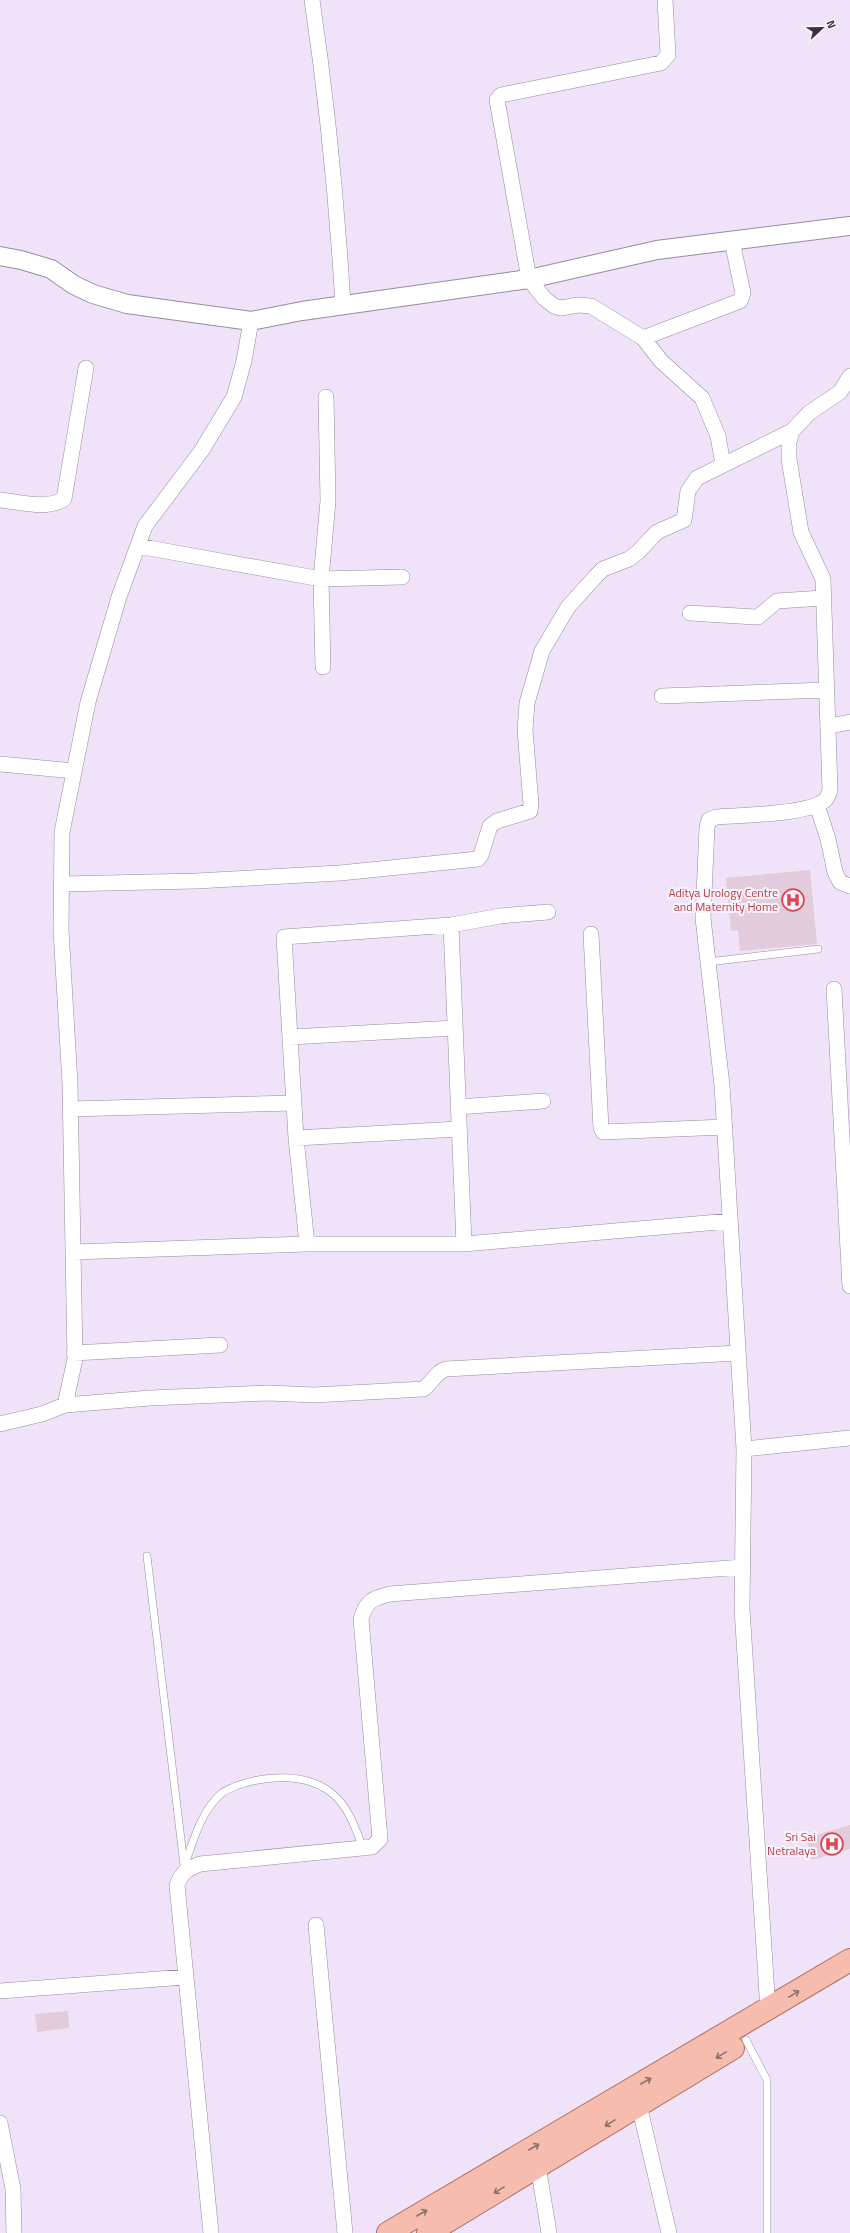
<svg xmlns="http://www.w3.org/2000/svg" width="850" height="2233" viewBox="0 0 850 2233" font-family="'Titillium Web',sans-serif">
	<rect width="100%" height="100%" fill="#f0e2f8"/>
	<path fill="#e2cbda" d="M810,870l7,74 -77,7 -2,-21 -7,1 -5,-53z
		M850,1825v24l-38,11 -6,-22z
		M68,2011l1,17 -32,4 -2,-18z"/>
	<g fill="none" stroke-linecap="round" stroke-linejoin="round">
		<g stroke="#978b9f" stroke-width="8">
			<path id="service" d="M708,962l110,-13
				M147,1556l37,309
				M185,1864c9,-25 16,-53 37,-71 4,-3 10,-5 14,-7 30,-11 72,-14 98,9 15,13 22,35 29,53
				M746,2040l21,40v153"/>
		</g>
		<g stroke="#978b9f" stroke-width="16">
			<path id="minor" d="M312,0c15,101 25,203 31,305
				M665,0l3,55 -7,8 -160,32 -4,5 32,179 15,19 10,8 7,2 17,-3 13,1 52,32 18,23 41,37 16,38 5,29
				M643,338l97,-37 3,-8 -11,-52
				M0,500c20,2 46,10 64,-1l22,-131
				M138,546l183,33 81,-2
				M690,613l65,4h3l19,-16 46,-3
				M323,667l-2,-88 7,-78 -2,-104
				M662,696l165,-6
				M829,726l21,-4
				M0,764l74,7
				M817,805l11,34 7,33 5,10 10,4
				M62,884l134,-3 144,-8 138,-14 3,-4 9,-29 7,-5 33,-10 1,-7 -6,-74 2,-27 15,-52 26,-44 28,-31 7,-7 26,-10 9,-7 19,-20 27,-12 4,-29 9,-13 95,-47
				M548,912l-48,4 -49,9 13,319 266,-23
				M591,934l10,194 2,4 122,-5
				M834,989l16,297
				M290,1037l165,-9
				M458,1107l85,-6
				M70,1109l224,-6
				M296,1138l163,-9
				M307,1244l-11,-106 -12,-201 167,-12
				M73,1252l234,-8h157
				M74,1353l146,-8
				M65,1405l85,-7 118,-5 46,2 109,-6c9,-5 12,-17 23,-20l292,-16
				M0,1424l42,-10 23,-9 10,-46 -5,-275 -9,-154 1,-98 26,-130 31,-105 26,-71 57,-76 32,-53 10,-36 7,-40
				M744,1449l106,-11
				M316,1925l29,308
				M0,1991l185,-14
				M768,2010l-26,-401 2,-160 -22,-364 -19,-167 4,-91 2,-7 7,-3c22,-2 97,-2 110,-18 2,-2 3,-6 4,-9l-7,-211 -22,-47 -12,-73v-17l3,-11 17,-18 31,-21 10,-16
				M639,2105l30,128
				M0,2123l13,66 1,44
				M538,2166l11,67
				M211,2233l-34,-348c5,-13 10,-16 23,-21l172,-17 8,-8 -19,-220c5,-18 12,-21 29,-25l352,-27"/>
		</g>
		<g stroke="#978b9f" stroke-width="20">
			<path id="tertiary" d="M0,256l21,4 30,9 23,16 19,9 34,10 124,17 51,-10 227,-32 128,-29 193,-24"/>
		</g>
		<g stroke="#af6e62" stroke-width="24">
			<path id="primary" d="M388,2233l462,-273
				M428,2233l305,-185"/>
		</g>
		<use href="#service" stroke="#fff" stroke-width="7"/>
		<use href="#minor" stroke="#fff" stroke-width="15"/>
		<use href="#tertiary" stroke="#fff" stroke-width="18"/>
		<use href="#primary" stroke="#f6bcad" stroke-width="22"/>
	</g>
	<defs><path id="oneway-shaft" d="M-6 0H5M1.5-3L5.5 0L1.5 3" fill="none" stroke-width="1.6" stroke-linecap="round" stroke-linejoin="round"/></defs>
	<g stroke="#8d706e">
		<use href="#oneway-shaft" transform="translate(794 1994) rotate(-32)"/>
		<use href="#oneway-shaft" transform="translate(721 2055) rotate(149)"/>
		<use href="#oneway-shaft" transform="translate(646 2081) rotate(-30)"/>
		<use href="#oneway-shaft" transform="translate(610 2123) rotate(149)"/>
		<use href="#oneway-shaft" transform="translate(534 2147) rotate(-30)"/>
		<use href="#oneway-shaft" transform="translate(499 2190) rotate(149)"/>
		<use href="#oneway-shaft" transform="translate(422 2213) rotate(-30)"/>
	</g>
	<defs>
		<g id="hospital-ring" transform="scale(1.15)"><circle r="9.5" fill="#f9f3fc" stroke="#e0444e" stroke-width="1.5"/><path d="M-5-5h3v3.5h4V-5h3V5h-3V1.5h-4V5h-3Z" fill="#e0444e"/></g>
	</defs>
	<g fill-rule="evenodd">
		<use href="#hospital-ring" x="793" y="900"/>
		<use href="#hospital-ring" x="832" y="1844"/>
	</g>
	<g text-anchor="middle" stroke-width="4" stroke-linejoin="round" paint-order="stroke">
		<g font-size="12" fill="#be3a42" stroke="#f9f3fc" text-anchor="end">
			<text x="778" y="897">Aditya Urology Centre<tspan x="778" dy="14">and Maternity Home</tspan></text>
			<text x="816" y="1841">Sri Sai<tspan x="816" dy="14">Netralaya</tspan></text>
		</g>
	</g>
	<g transform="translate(822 28) rotate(68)" stroke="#f9f3fc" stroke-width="3" paint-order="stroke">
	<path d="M0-3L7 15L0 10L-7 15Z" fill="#37323b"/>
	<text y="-6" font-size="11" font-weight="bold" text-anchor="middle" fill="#37323b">N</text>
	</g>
</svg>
